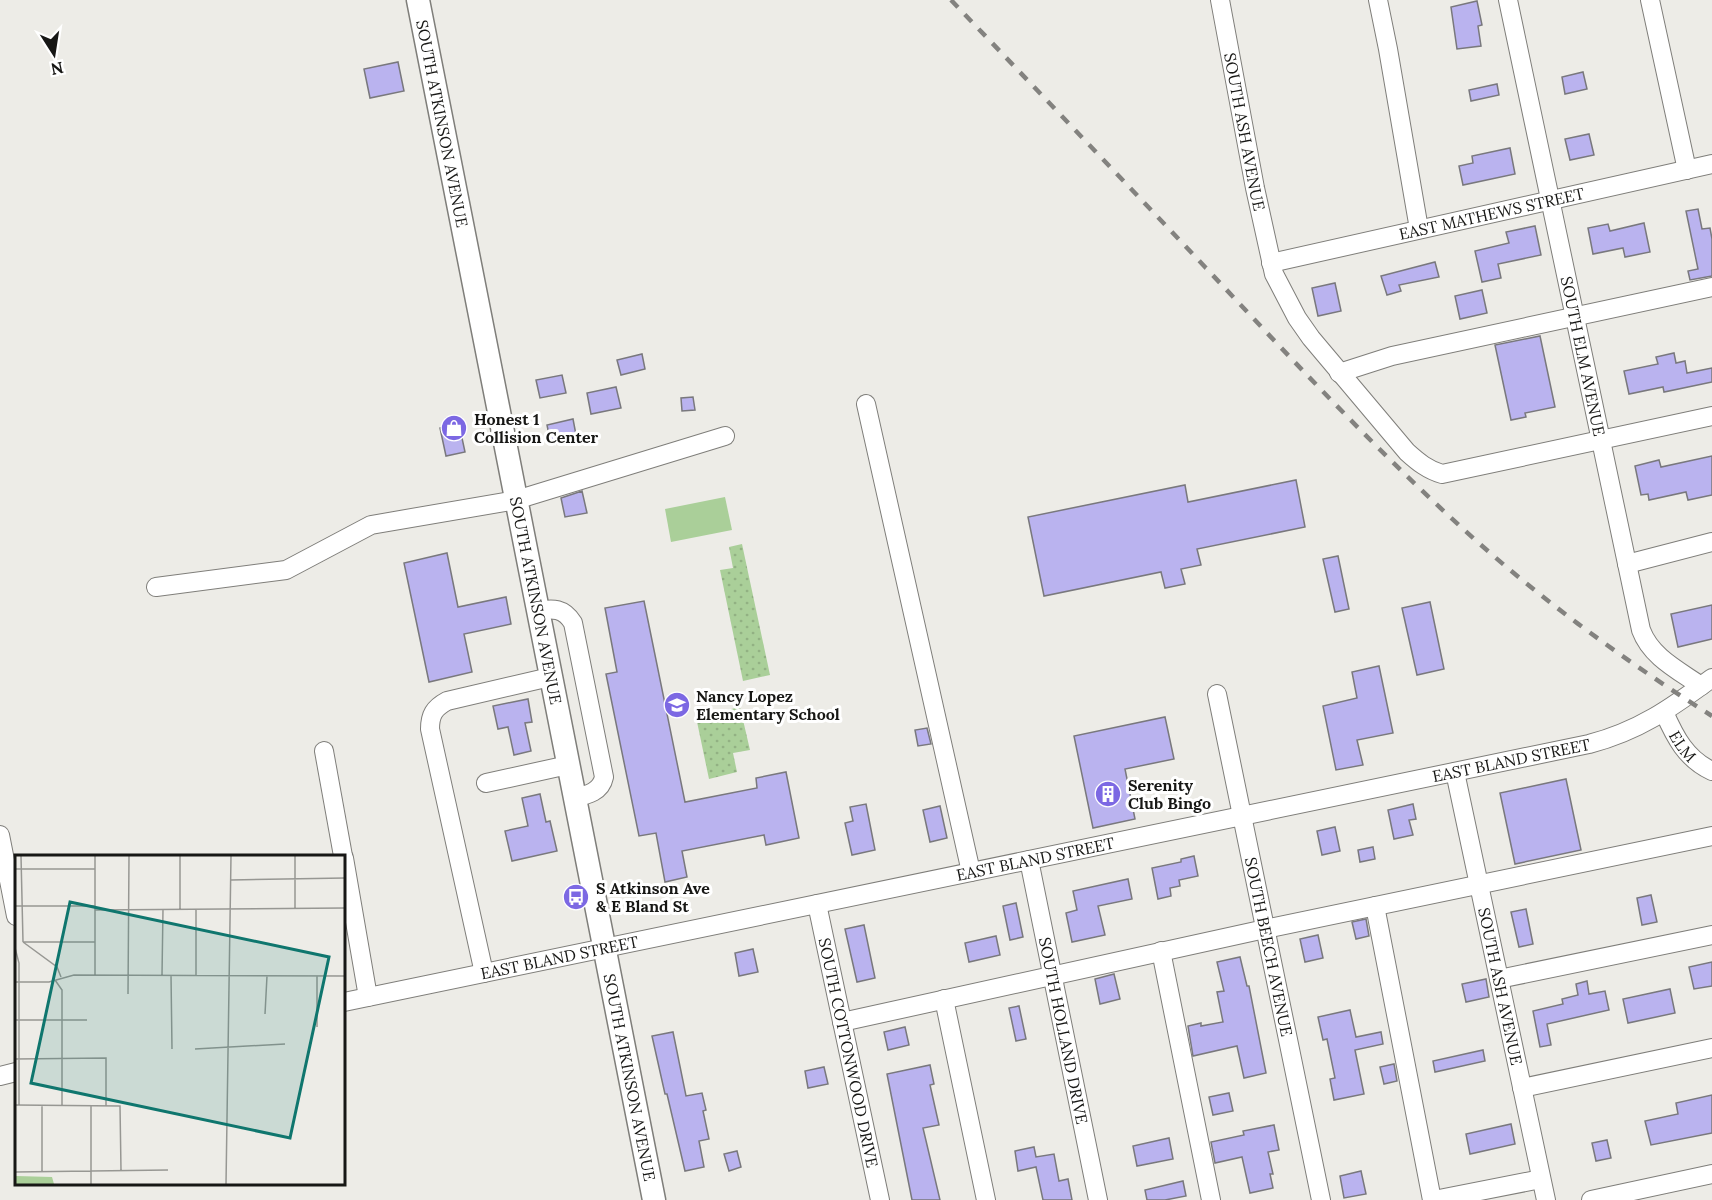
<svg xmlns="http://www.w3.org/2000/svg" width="1712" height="1200" viewBox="0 0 1712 1200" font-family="Lora,serif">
	<defs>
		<pattern id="park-dots" width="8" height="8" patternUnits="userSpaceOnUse" patternTransform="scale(1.5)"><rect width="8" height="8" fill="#aacf99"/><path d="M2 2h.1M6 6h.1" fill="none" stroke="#92b183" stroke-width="1.8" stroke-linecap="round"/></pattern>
	</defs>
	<rect width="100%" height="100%" fill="#edece7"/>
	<path fill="url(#park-dots)" d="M742,544l28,131 -27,6 -23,-111 13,-2 -4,-21z
		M740,707l10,43 -17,3 4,19 -28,7 -13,-62z"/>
	<path fill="#aacf99" d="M725,497l7,33 -61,12 -6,-33z"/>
	<path fill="#bab3ef" stroke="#79787d" stroke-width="1.5" d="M1477,1l5,24 -4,1 3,20 -24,3 -6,-42z
		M398,62l6,29 -34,7 -6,-29z
		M1583,72l4,17 -22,5 -3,-17z
		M1497,84l2,11 -28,6 -2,-11z
		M1589,134l5,21 -24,5 -5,-21z
		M1510,148l5,26 -52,11 -4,-19 14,-3 -1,-7z
		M1698,209l4,20 8,-1 2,11v37l-22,4 -2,-9 10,-2 -12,-58z
		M1644,223l6,29 -25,5 -2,-9 -30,6 -5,-26 20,-4 2,7z
		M1535,226l6,29 -43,9 3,14 -19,4 -7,-31 34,-8 -3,-11z
		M1435,262l4,15 -40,8 2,6 -14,4 -6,-19z
		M1335,283l6,28 -23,5 -6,-28z
		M1482,290l5,23 -27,6 -5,-23z
		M1540,336l15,71 -30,6 1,4 -15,3 -16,-75z
		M1674,353l2,10 9,-2 2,12 25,-5v14l-48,10 -1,-5 -34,7 -5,-23 34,-7 -2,-7z
		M642,354l3,15 -24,6 -4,-15z
		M562,375l4,18 -26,5 -4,-18z
		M616,387l5,21 -30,6 -4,-21z
		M693,397l2,13 -13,1 -1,-13z
		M573,419l4,21 -26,5 -4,-20z
		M459,424l6,28 -19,4 -6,-28z
		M1712,456v39l-24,5 -2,-8 -37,8 -1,-6 -7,1 -6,-29 24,-6 2,7z
		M1296,480l9,47 -108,22 4,16 -20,4 4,15 -20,4 -4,-16 -117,24 -16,-79 157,-32 3,17z
		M582,491l5,22 -22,4 -4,-19z
		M447,553l11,54 48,-10 5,27 -47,10 8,38 -43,10 -25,-119z
		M1338,556l11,53 -14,3 -12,-53z
		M644,601l41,201 72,-14 -1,-10 30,-6 13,66 -33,7 -2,-10 -82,16 5,26 -22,5 -9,-49 -17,3 -33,-162 11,-2 -12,-64z
		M1430,602l14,67 -27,6 -15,-67z
		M1712,605v34l-34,8 -7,-33z
		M1379,666l14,67 -36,7 6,25 -27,5 -13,-64 34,-8 -5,-26z
		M528,699l4,23 -7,1 6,28 -17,4 -6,-28 -10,2 -5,-23z
		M1165,717l9,42 -49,10 10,50 -42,9 -19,-92z
		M927,728l4,16 -13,2 -3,-16z
		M1566,779l15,71 -66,14 -15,-71z
		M540,794l6,28 4,-1 7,30 -45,10 -7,-30 23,-5 -6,-28z
		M866,804l9,46 -23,5 -7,-32 8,-2 -3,-14z
		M1413,804l3,15 -7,1 4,15 -19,4 -6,-29z
		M940,806l7,32 -17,4 -7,-32z
		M1335,827l5,24 -18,4 -5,-24z
		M1373,847l2,12 -15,3 -2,-12z
		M1194,856l4,20 -19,4 1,6 -10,2 1,8 -13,3 -6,-31 29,-6v-3z
		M1128,879l4,20 -34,7 7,29 -33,7 -6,-29 11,-3 -4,-19z
		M1651,895l6,27 -15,3 -5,-27z
		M1016,903l7,34 -13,3 -7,-34z
		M1526,909l7,35 -14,3 -8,-35z
		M1366,919l3,17 -13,3 -4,-17z
		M864,925l11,53 -18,4 -12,-53z
		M1318,935l5,23 -18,4 -5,-23z
		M996,936l4,19 -31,7 -4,-19z
		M753,949l5,23 -19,4 -4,-23z
		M1240,957l7,29h2l17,87 -22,5 -7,-32 -44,10 -5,-30 13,-3v3l22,-4 -6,-30 7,-1 -7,-29z
		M1712,962v24l-18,3 -5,-22z
		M1114,974l6,25 -20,5 -5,-25z
		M1486,979l3,18 -23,5 -4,-18z
		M1587,981l2,13 16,-3 4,19 -62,14 4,21 -11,2 -7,-36 30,-7 -1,-5 16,-4 -2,-11z
		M1670,989l5,24 -47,10 -5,-24z
		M1019,1006l7,33 -10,2 -7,-33z
		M1350,1010l6,27 25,-5 2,12 -28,6 9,44 -30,6 -4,-21 5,-1 -8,-39 -4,1 -5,-23z
		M905,1027l4,18 -21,5 -4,-18z
		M673,1032l13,64 16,-3 4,17 -3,1 6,28 -10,2 5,26 -19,4 -18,-77h-2l-13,-58z
		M1483,1050l2,11 -50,11 -2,-11z
		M1394,1064l3,17 -13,3 -4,-17z
		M930,1065l4,19 -4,1 9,40 -16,3 17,72h-28l-25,-126z
		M824,1067l4,17 -20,4 -3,-17z
		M1229,1093l4,18 -20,4 -4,-18z
		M1712,1095v38l-61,12 -6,-24 33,-7 -2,-11z
		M1511,1124l4,20 -45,10 -4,-20z
		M1274,1125l5,25 -11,2 5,22h-3l3,14 -23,5 -8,-36 -27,6 -4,-21 33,-7 -1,-4z
		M1169,1138l4,21 -36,7 -4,-20z
		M1607,1140l4,18 -15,3 -4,-18z
		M1034,1147l2,10 18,-3 5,27 9,-2 4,21h-29l-7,-33 -18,4 -3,-20z
		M737,1151l4,16 -12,4 -5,-17z
		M1361,1171l5,23 -22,4 -4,-22z
		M1183,1181l3,15 -21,4h-18l-2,-10z"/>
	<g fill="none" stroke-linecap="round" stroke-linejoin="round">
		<g stroke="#7f7e7a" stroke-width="20">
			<g id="minor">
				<path id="s1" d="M1220,0l35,188 19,86 23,44 14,20 96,114c11,10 21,18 35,22l270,-58"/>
				<path d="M1378,0l10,49 31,180"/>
				<path id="s2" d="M1508,0l133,630c10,27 37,40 60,56"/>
				<path d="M1650,0l37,170"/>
				<path id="s3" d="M1271,263l441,-99"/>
				<path d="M1339,373l53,-17 320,-69"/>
				<path d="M866,404l105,468"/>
				<path d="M1627,564l85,-22"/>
				<path d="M156,587l130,-17 85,-45 145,-25 209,-64"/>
				<path d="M537,611c16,-3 27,-3 36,12l31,154c-3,15 -17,18 -30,21"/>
				<path id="s4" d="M1217,694l104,506"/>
				<path id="s5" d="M1664,712c11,25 22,47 48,59"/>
				<path d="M324,751l19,105"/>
				<path id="s6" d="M1455,772l91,428"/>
				<path d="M486,783l82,-18"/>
				<path d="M0,835l16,81"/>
				<path d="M344,858l24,139"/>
				<path id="s7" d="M1029,860l69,340"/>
				<path id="s8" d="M817,904l63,296"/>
				<path d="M1375,906l57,294"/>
				<path d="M1161,951l50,249"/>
				<path d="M484,973l-54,-244c0,-14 4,-21 17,-28l103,-24"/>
				<path d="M1499,979l213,-44"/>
				<path d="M944,999l42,201"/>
				<path id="s9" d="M344,1002l1245,-258c50,-13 82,-36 123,-66"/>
				<path d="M842,1022l423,-93 447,-93"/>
				<path d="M0,1076l16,-4"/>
				<path d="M1522,1088l190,-40"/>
				<path d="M1434,1200l107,-21"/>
				<path d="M1591,1200l121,-26"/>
			</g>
		</g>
		<g stroke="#7f7e7a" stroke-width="25">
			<g id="major">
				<path id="s10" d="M418,0l236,1200"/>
			</g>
		</g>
		<use href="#minor" stroke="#fff" stroke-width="18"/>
		<use href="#major" stroke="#fff" stroke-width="22"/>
		<path stroke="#83827f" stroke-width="4.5" stroke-dasharray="10 10" stroke-linecap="butt" d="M951,0c85,89 170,178 254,267 83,88 165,177 255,259 77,71 164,134 252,190"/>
	</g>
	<defs>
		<g id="shop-disc" transform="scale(1.35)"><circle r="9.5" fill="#7c68e3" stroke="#fff"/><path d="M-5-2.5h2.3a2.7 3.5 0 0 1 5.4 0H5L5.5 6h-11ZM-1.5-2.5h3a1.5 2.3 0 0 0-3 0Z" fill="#fff"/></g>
		<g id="school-disc" transform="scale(1.35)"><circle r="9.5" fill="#7c68e3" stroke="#fff"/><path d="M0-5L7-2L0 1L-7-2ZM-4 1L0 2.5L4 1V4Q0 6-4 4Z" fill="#fff"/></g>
		<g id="building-disc" transform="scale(1.35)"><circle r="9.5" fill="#7c68e3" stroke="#fff"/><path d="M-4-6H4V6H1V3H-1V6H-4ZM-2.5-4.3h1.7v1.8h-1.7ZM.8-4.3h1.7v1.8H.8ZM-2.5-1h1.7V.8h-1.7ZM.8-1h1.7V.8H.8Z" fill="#fff"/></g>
		<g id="bus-disc" transform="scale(1.35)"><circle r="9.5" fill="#7c68e3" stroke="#fff"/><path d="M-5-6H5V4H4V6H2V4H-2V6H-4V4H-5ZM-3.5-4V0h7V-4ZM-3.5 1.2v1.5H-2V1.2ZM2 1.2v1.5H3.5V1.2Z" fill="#fff"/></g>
	</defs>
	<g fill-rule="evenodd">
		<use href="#shop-disc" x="454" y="428"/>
		<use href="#school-disc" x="677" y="705"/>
		<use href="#building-disc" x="1108" y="794"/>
		<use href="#bus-disc" x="576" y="897"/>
	</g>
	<g text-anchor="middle" stroke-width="6" stroke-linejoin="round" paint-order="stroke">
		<g font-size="16" fill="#171715" stroke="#fff">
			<text dy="6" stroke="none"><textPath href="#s10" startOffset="126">SOUTH ATKINSON AVENUE</textPath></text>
			<text dy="6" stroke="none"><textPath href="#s1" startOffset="134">SOUTH ASH AVENUE</textPath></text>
			<text dy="6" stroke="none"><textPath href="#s3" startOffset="226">EAST MATHEWS STREET</textPath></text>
			<text dy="6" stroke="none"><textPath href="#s2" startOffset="364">SOUTH ELM AVENUE</textPath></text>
			<text dy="6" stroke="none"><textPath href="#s10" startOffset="612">SOUTH ATKINSON AVENUE</textPath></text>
			<text dy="6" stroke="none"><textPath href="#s5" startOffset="39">ELM</textPath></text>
			<text dy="6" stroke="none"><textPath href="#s9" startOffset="1192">EAST BLAND STREET</textPath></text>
			<text dy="6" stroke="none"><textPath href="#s9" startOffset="706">EAST BLAND STREET</textPath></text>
			<text dy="6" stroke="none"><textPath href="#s4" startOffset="258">SOUTH BEECH AVENUE</textPath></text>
			<text dy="6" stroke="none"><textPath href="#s9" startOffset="220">EAST BLAND STREET</textPath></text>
			<text dy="6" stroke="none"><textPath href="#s6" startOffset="219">SOUTH ASH AVENUE</textPath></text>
			<text dy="6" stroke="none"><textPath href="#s7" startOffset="174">SOUTH HOLLAND DRIVE</textPath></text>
			<text dy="6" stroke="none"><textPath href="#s8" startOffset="152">SOUTH COTTONWOOD DRIVE</textPath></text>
			<text dy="6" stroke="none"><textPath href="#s10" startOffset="1098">SOUTH ATKINSON AVENUE</textPath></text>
		</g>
		<g font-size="16" font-weight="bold" fill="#171715" stroke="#fff" text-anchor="start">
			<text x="474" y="425">Honest 1<tspan x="474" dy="18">Collision Center</tspan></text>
			<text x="696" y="702">Nancy Lopez<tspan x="696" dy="18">Elementary School</tspan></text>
			<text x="1128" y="791">Serenity<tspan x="1128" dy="18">Club Bingo</tspan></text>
			<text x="596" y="894">S Atkinson Ave<tspan x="596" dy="18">&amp; E Bland St</tspan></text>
		</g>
	</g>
	<g transform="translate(15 855)">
		<rect width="330" height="330" fill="#edece7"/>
		<path d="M1,321l36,1 2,7h-38z" fill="#aacf99"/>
		<path fill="none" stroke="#979793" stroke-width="1.5" d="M6,1l2,86M0,14h80M216,25l114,-2M0,51h80M280,54v-53M80,55l250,-2M165,55v-54M181,55v65M8,87h72M8,87l34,25 4,10M0,93l4,15v142M80,120v-119M147,120l1,-66M156,120l1,74M40,125l7,10v116M0,127h34l25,-7 271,1M113,139l1,-138M250,159l2,-38M0,165h72M302,172v-51M180,194l90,-5M0,204l91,-1v48M0,250l105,1 1,64M27,250v67M0,317l153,-2M76,329v-78M211,329l5,-328"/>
		<path fill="#0f766e" fill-opacity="0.15" stroke="#0f766e" stroke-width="3" d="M55,47l259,55 -39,181 -259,-55z"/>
		<rect width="330" height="330" fill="none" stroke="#171715" stroke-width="3"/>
	</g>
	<g transform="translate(54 54) rotate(168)" stroke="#ffffff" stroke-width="4.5" paint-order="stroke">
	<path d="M0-4.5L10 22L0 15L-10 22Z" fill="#171715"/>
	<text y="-9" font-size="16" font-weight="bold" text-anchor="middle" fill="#171715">N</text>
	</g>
</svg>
